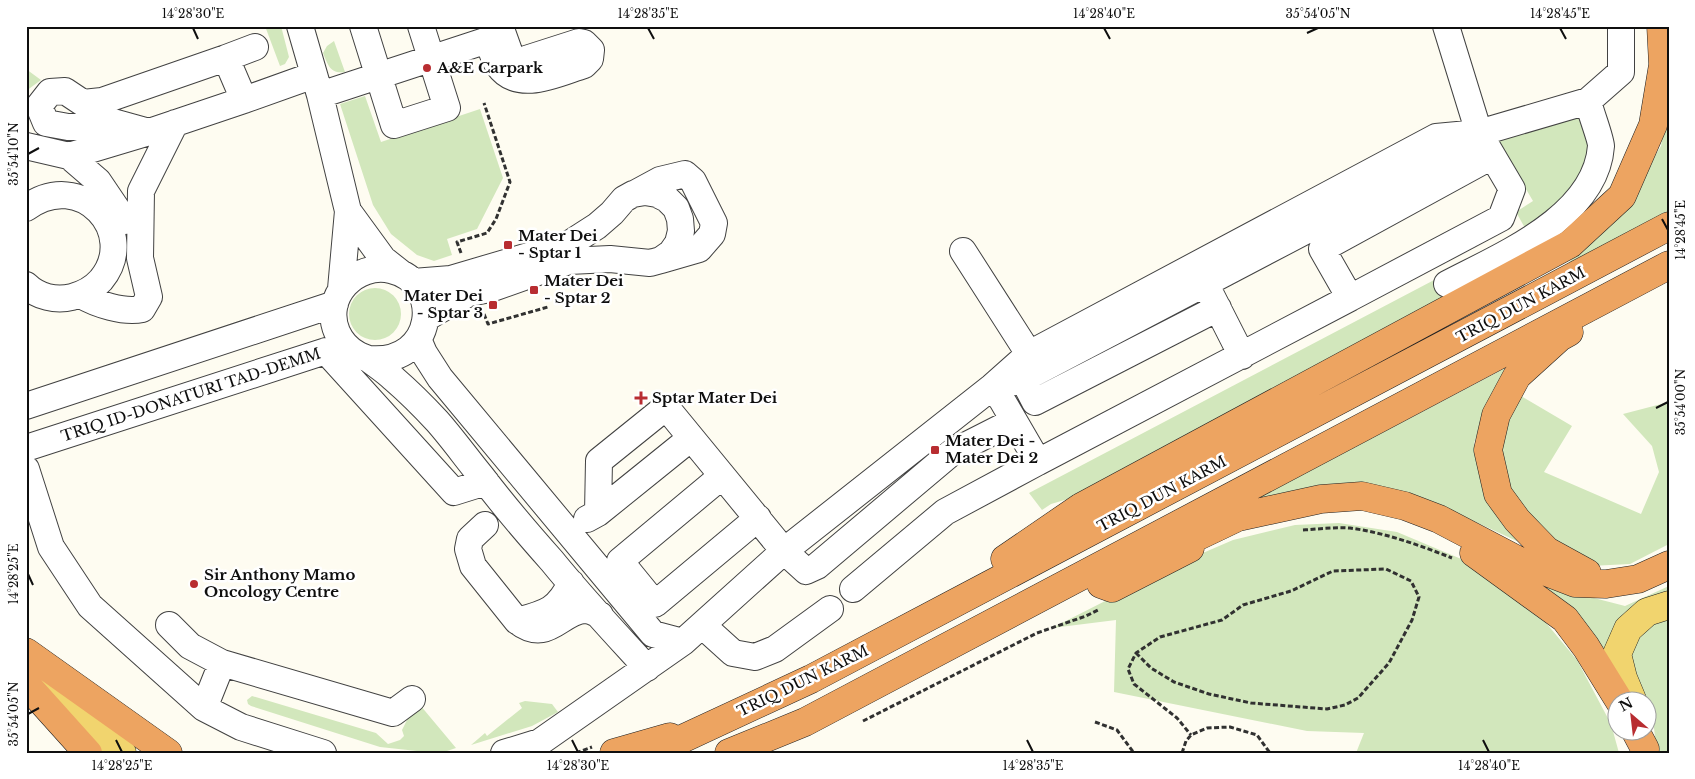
<svg xmlns="http://www.w3.org/2000/svg" width="1695" height="779" viewBox="0 0 1695 779" font-family="'Libre Baskerville',serif">
	<rect width="100%" height="100%" fill="#fefcf1"/>
	<path fill="#d2e7bc" d="M265,26h16l8,31 -4,7 -5,2z
		M334,41l11,31c-15,2 -17,-7 -22,-19l4,-7z
		M26,69l15,11 -15,11z
		M365,96l16,46 99,-33 23,69 -26,51 -30,10 5,16 -18,6 -17,-6 -26,-21 -18,-29 -33,-101z
		M1669,98v113l-106,57 58,-56 40,-66z
		M1581,116l13,44 -30,41 -39,27 -9,-16 17,-11 -36,-61z
		M1436,279l9,19 -377,201 -17,5 -9,6 -13,-17z
		M349 314a26 26 0 1 1 52 0a26 26 0 1 1-52 0Z
		M1517,362l-27,34 -16,47 9,42 38,58 -54,-25 -56,-21 -159,4z
		M1521,396l51,30 -28,46 97,42 18,-42 -7,-26 -29,-32 46,-12v142l-39,20 -40,2 -76,-56 -15,-70 8,-31z
		M1339,523l58,9 69,29 71,51 40,48 34,64 8,29h-263l8,-20 -57,-2 -193,-39 2,-72 -64,8 130,-66 51,-22 62,-15z
		M1511,564l52,26 62,16 44,-20v13l-58,69z
		M1663,617l6,2v134h-12l-4,-33 -5,-11v-7l-4,-1 -15,-51 12,-20z
		M252,696l124,37 12,11 12,-4 4,-4 -2,-6 6,-12 12,-13 36,43 -9,3h-30l-37,-4 -129,-41 -3,-2 -1,-4z
		M525,701l27,3 6,8 -26,14 -61,19 14,-12 2,3 35,-28 -3,-5z"/>
	<g fill="none" stroke-linecap="round" stroke-linejoin="round">
		<g stroke="#424242" stroke-width="28">
			<path id="minor" d="M300,26l20,69 28,116
				M363,26l31,99 53,-17 -26,-82
				M1446,26l33,107 33,56 -11,29 -151,80 -28,-49 170,-93
				M488,40c3,8 5,18 10,25 20,29 60,8 86,0l6,-6 1,-9 -7,-7 -5,-1 -53,17 -12,2 -4,-7 -10,-28
				M226,58l29,-11
				M320,95l183,-60
				M149,132l-36,-10 -26,5h-19l-22,-4 -7,-17 11,-14 15,-1 18,12 19,-2 124,-43 18,42
				M26,146l43,10 80,-24 95,-32 70,-25
				M69,156l29,25 27,40
				M636,193l24,-13 25,-6 8,7 21,42 -2,11 -13,15 -38,11
				M26,208c55,-41 114,25 75,72 -8,9 -17,14 -29,17 -16,4 -34,0 -46,-12
				M963,251l75,117
				M413,282l38,-3 118,-35 28,-18 15,-13 12,-14 9,-5 12,-2 12,2 10,5 9,9 4,11 1,12 -3,12 -7,10 -10,7 -11,3 -40,-4 -41,2 -79,28 -21,4 -43,25
				M1447,284c55,-29 149,-67 154,-138 0,-7 -11,-35 -13,-45
				M341,289l7,-78 35,48 19,15
				M1210,293l32,63
				M81,295c15,9 43,18 61,14l7,-12 -9,-39 1,-67 34,-68
				M418,339l6,14 16,25 213,256 30,8
				M326,351l128,141 32,-10
				M369,359c67,6 75,-77 22,-89 -35,-8 -69,27 -54,62 4,9 11,17 20,22 4,3 9,3 13,6 8,6 17,12 24,19 15,13 30,28 43,42 16,18 30,38 45,56 22,29 46,57 70,84 30,37 63,72 95,107
				M1023,379l12,23 183,-94
				M1003,384l20,-5 427,-224 29,-22
				M26,406l309,-102
				M26,448l300,-97 30,3
				M1038,462l312,-164
				M26,469l25,78 39,59 114,102 37,19 82,26
				M722,476l-102,85 35,43 103,-86
				M598,513l1,-52 67,-54 118,144 22,20 11,-5 134,-113 63,-32
				M587,519l11,-6 93,-75
				M485,525l-15,14 -2,10 5,17 44,55
				M571,583c-14,28 -25,30 -54,38 31,24 43,-10 68,-11 5,0 10,3 15,5
				M853,589l92,-77 93,-50 -36,-62 -10,-13
				M169,625l21,21 32,17 171,50 19,-14
				M702,625l31,28 22,4 20,-8 55,-40
				M204,708l18,-45
				M504,753l36,-11 143,-100 101,-91 208,-164 37,-33 407,-217 43,-4 109,-32 33,-29v-46"/>
		</g>
		<g stroke="#202020" stroke-width="29">
			<path id="major" d="M35,683l87,70
				M1633,702l-10,-24 -6,-24 11,-25 19,-17 22,-7"/>
		</g>
		<g stroke="#202020" stroke-width="29">
			<path id="highway" d="M1569,332l-9,5 -43,39 -21,39 -8,35 10,44 19,26 30,31 40,22
				M1169,550l69,-33 83,-18 41,-3 43,10 34,13 82,43 54,21 31,1 32,-5 31,-14
				M1474,553l91,66 21,28 34,55
				M1005,559l76,-52 489,-263 52,-48 31,-71 10,-60 -2,-39
				M1101,584l11,4 78,-40
				M26,652l142,101
				M26,684l62,69
				M1636,732l9,17
				M614,753l56,-16
				M652,753l159,-74 858,-453
				M729,753l76,-31 864,-457"/>
		</g>
		<path stroke="#313131" stroke-width="3" stroke-dasharray="5 2.5" stroke-linecap="butt" d="M461,253l-4,-11 30,-9 9,-14 14,-37 -26,-79
			M484,314l4,10 60,-17
			M1303,530c16,-1 32,-3 47,-2 36,5 69,17 102,30
			M1136,653l15,15 23,14 35,12 42,9 76,6 18,-4 13,-7 31,-35 23,-43 7,-23 -8,-16 -25,-12 -53,2 -42,20 -48,14 -21,15 -62,17 -24,16 -8,16 6,15 43,34 14,17
			M863,721l174,-88 49,-17 12,-6
			M1095,722l22,8 17,23
			M576,753l16,-6
			M1182,753l4,-12 5,-6 16,-7 23,-1 27,8 13,18"/>
		<use href="#minor" stroke="#fff" stroke-width="26"/>
		<use href="#major" stroke="#f1d46e" stroke-width="28"/>
		<use href="#highway" stroke="#eda461" stroke-width="28"/>
	</g>
	<path fill="none" stroke="#0f0f0f" stroke-width="2" d="M193,28l5,11M648,28l6,11M1104,28l6,11M1560,28l6,11M1307,33l11,-5M28,154l11,-6M1662,219l6,11M1656,408l12,-6M28,574l5,11M28,714l11,-6M116,740l6,12M572,740l6,12M1027,740l6,12M1483,740l6,12"/>
	<g fill="#b82d31" stroke="#fff" stroke-width="2">
		<circle cx="427" cy="68" r="5"/>
		<rect x="503" y="240" width="10" height="10" rx="2.5"/>
		<rect x="529" y="285" width="10" height="10" rx="2.5"/>
		<rect x="488" y="300" width="10" height="10" rx="2.5"/>
		<path d="M638.5 390.5h5v5h5v5h-5v5h-5v-5h-5v-5h5z"/>
		<rect x="930" y="445" width="10" height="10" rx="2.5"/>
		<circle cx="194" cy="584" r="5"/>
	</g>
	<g text-anchor="middle" stroke-width="5" stroke-linejoin="round" paint-order="stroke">
		<g font-size="15" font-weight="bold" fill="#0f0f0f" stroke="#fff" text-anchor="start">
			<text x="437" y="73">A&amp;E Carpark</text>
			<text x="518" y="241">Mater Dei<tspan x="518" dy="17">- Sptar 1</tspan></text>
			<text x="544" y="286">Mater Dei<tspan x="544" dy="17">- Sptar 2</tspan></text>
			<text x="483" y="301" text-anchor="end">Mater Dei<tspan x="483" dy="17">- Sptar 3</tspan></text>
			<text x="652" y="403">Sptar Mater Dei</text>
			<text x="945" y="446">Mater Dei -<tspan x="945" dy="17">Mater Dei 2</tspan></text>
			<text x="204" y="580">Sir Anthony Mamo<tspan x="204" dy="17">Oncology Centre</tspan></text>
		</g>
		<g font-size="15" fill="#0f0f0f" stroke="#fff">
			<text transform="translate(1521 305) rotate(-28)" y="5">TRIQ DUN KARM</text>
			<text transform="translate(191 395) rotate(-18)" y="5">TRIQ ID-DONATURI TAD-DEMM</text>
			<text transform="translate(1162 494) rotate(-28)" y="5">TRIQ DUN KARM</text>
			<text transform="translate(803 681) rotate(-26)" y="5">TRIQ DUN KARM</text>
		</g>
	</g>
	<rect width="1695" height="779" fill="none" stroke="#ffffff" stroke-width="55"/>
	<g transform="translate(1632 716) rotate(332)"><circle r="24" fill="#ffffff" stroke="#9f9f9f"/>
	<path d="M0-4L9 19L0 12L-9 19Z" fill="#b82d31"/>
	<text y="-8" font-size="14" font-weight="bold" text-anchor="middle" fill="#0f0f0f">N</text>
	</g>
	<rect x="28" y="28" width="1640" height="724" fill="none" stroke="#0f0f0f" stroke-width="2"/>
	<g font-size="12" text-anchor="middle" fill="#0f0f0f">
		<text x="193" y="18">14°28'30"E</text>
		<text x="648" y="18">14°28'35"E</text>
		<text x="1104" y="18">14°28'40"E</text>
		<text x="1318" y="18">35°54'05"N</text>
		<text x="1560" y="18">14°28'45"E</text>
		<text transform="translate(14 154) rotate(-90)" y="4">35°54'10"N</text>
		<text transform="translate(1681 230) rotate(-90)" y="4">14°28'45"E</text>
		<text transform="translate(1681 402) rotate(-90)" y="4">35°54'00"N</text>
		<text transform="translate(14 574) rotate(-90)" y="4">14°28'25"E</text>
		<text transform="translate(14 714) rotate(-90)" y="4">35°54'05"N</text>
		<text x="122" y="770">14°28'25"E</text>
		<text x="578" y="770">14°28'30"E</text>
		<text x="1033" y="770">14°28'35"E</text>
		<text x="1489" y="770">14°28'40"E</text>
	</g>
</svg>
